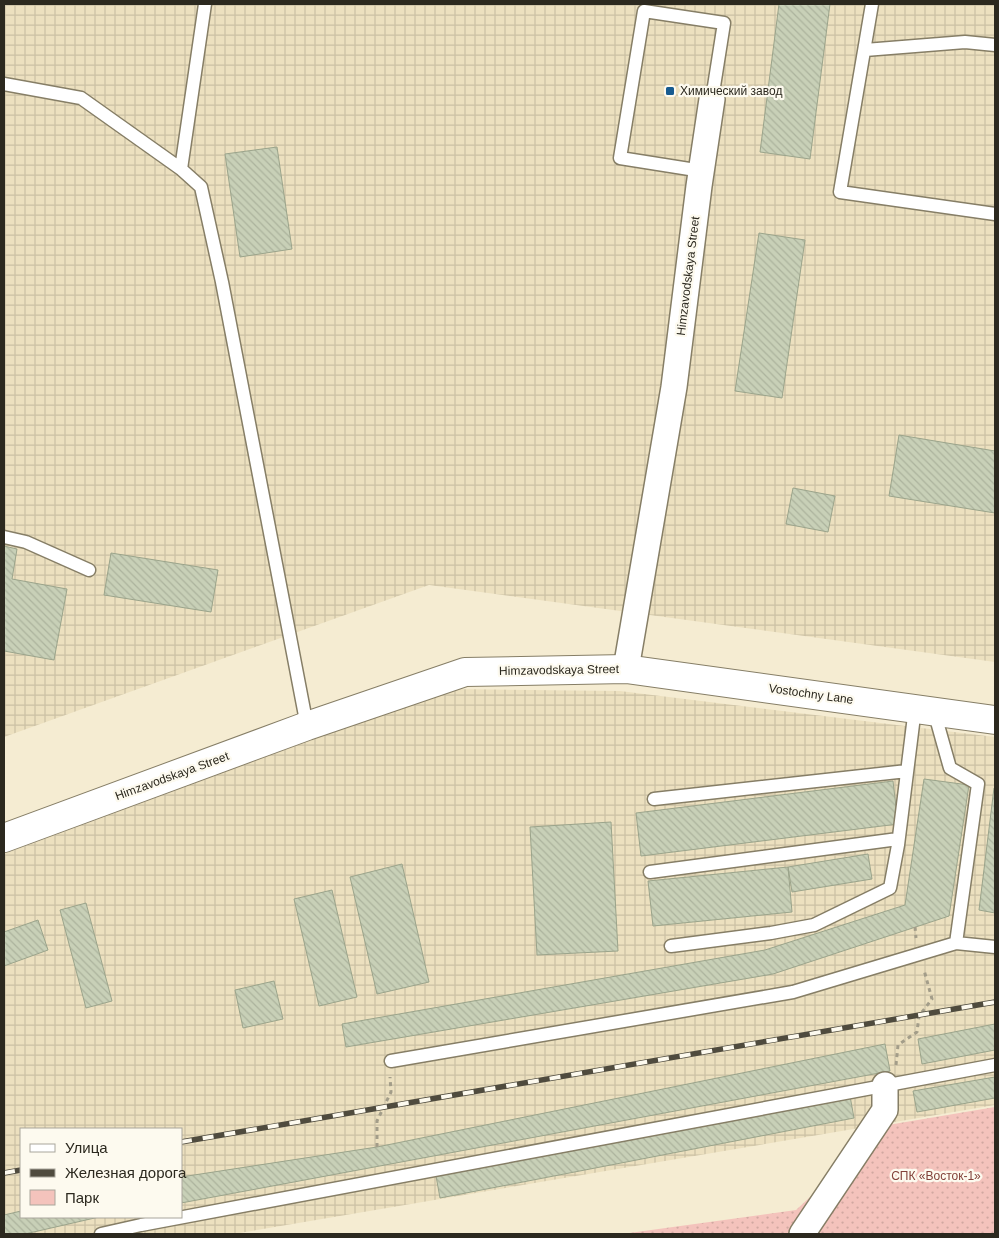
<svg xmlns="http://www.w3.org/2000/svg" width="999" height="1238" viewBox="0 0 999 1238" font-family="Arial,sans-serif">
	<defs>
		<pattern id="industrial-grid" width="8" height="8" patternUnits="userSpaceOnUse" patternTransform="scale(1.25)"><rect width="8" height="8" fill="#ece0bf"/><path d="M0 4h8M4 0v8" fill="none" stroke="#cbc0a4"/></pattern>
		<pattern id="green-dots" width="8" height="8" patternUnits="userSpaceOnUse" patternTransform="scale(1.25)"><rect width="8" height="8" fill="#f4c3bc"/><path d="M2 2h.1M6 6h.1" fill="none" stroke="#d1a8a1" stroke-width="1.8" stroke-linecap="round"/></pattern>
		<pattern id="building-back-hatch" width="6" height="6" patternUnits="userSpaceOnUse" patternTransform="scale(1.25)"><rect width="6" height="6" fill="#c8d0b7"/><path d="M-1 5l2 2M0 0l6 6M5-1l2 2" fill="none" stroke="#acb39d"/></pattern>
	</defs>
	<rect width="100%" height="100%" fill="#f5ecd2"/>
	<path fill="url(#industrial-grid)" fill-rule="evenodd" d="M4,4h991v658l-566,-77 -425,152z
		M449,689l171,2 375,46v368l-761,129h-230v-380zM21,1129h160v88h-160z"/>
	<path fill="url(#green-dots)" d="M995,1107v127h-373l174,-24 92,-85z"/>
	<path fill="url(#building-back-hatch)" stroke="#9ba48b" d="M779,4h51l-20,155 -50,-7z
		M277,147l15,102 -52,8 -15,-103z
		M759,233l46,7 -23,158 -47,-7z
		M899,435l96,16v62l-106,-17z
		M793,488l42,8 -7,36 -42,-8z
		M4,546l13,3 -5,30 55,10 -13,71 -50,-9z
		M111,553l107,17 -7,42 -107,-17z
		M924,779l45,6 -20,131 -176,58 -427,73 -4,-23 423,-74 140,-45z
		M893,781l5,43 -257,32 -5,-43z
		M994,788h1v125l-16,-3z
		M611,822l7,129 -81,4 -7,-128z
		M868,854l4,25 -80,13 -4,-25z
		M402,864l27,118 -52,12 -27,-117z
		M788,867l4,45 -139,14 -5,-45z
		M332,890l25,107 -38,9 -25,-107z
		M86,903l26,98 -26,7 -26,-98z
		M38,920l10,30 -44,16v-34z
		M274,981l9,38 -40,9 -8,-38z
		M995,1024v26l-73,14 -4,-25z
		M885,1044l5,27 -709,132v-26l196,-30z
		M995,1077v21l-78,14 -4,-21z
		M850,1096l4,22 -414,80 -4,-22z
		M21,1211v6h78l-74,17h-21v-19z"/>
	<g fill="none" stroke-linecap="round" stroke-linejoin="round">
		<g stroke="#867e66" stroke-width="15">
			<path id="service" d="M205,4l-24,165 20,18 21,95 85,444
				M872,4l-32,188 155,22
				M865,50l100,-8 30,3
				M4,84l77,14 100,71
				M702,171l-82,-13 24,-147 80,12 -12,76
				M4,537l22,5 63,28
				M934,711l16,57 28,16 -22,159
				M654,799l253,-28
				M650,872l248,-33
				M671,946l100,-13 43,-8 76,-37 8,-43 17,-137
				M391,1061l402,-69 163,-49 39,4
				M101,1234l40,-9 854,-160"/>
		</g>
		<g stroke="#867e66" stroke-width="28">
			<path id="minor" d="M626,669l48,-282 25,-201 13,-87
				M802,1234l83,-124v-25"/>
		</g>
		<g stroke="#867e66" stroke-width="30">
			<path id="tertiary" d="M4,838l303,-112 158,-54 161,-3 369,51"/>
		</g>
		<path stroke="#a39d89" stroke-width="3" stroke-dasharray="4 4" stroke-linecap="butt" d="M915,927l1,11
			M896,1065l2,-20 19,-13 2,-16 13,-17 -8,-29
			M377,1147v-26l14,-29 -1,-15"/>
		<use href="#service" stroke="#fff" stroke-width="12"/>
		<use href="#minor" stroke="#fff" stroke-width="25"/>
		<use href="#tertiary" stroke="#fff" stroke-width="28"/>
		<g stroke="#4f4b3e" stroke-width="5.5">
			<path id="rail" d="M181,1142l814,-140
				M4,1173l17,-3"/>
		</g>
		<use href="#rail" stroke="#fdfaef" stroke-width="4" stroke-dasharray="11" stroke-linecap="butt"/>
	</g>
	<rect fill="#175b90" stroke="#fdfaef" stroke-width="2" x="665" y="86" width="10" height="10" rx="2.5"/>
	<g text-anchor="middle" stroke-width="4.5" stroke-linejoin="round" paint-order="stroke">
		<g font-size="12" fill="#2c291f" stroke="#fdfaef" text-anchor="start">
			<text x="680" y="95">Химический завод</text>
		</g>
		<g font-size="12" fill="#2c291f" stroke="#fdfaef">
			<text transform="translate(688 276) rotate(-83)" y="4">Himzavodskaya Street</text>
			<text transform="translate(559 670) rotate(-1)" y="4">Himzavodskaya Street</text>
			<text transform="translate(811 694) rotate(8)" y="4">Vostochny Lane</text>
			<text transform="translate(172 776) rotate(-20)" y="4">Himzavodskaya Street</text>
		</g>
		<g font-size="12" fill="#82423a" stroke="#fdfaef">
			<text x="936" y="1180">СПК «Восток-1»</text>
		</g>
	</g>
	<rect width="999" height="1238" fill="none" stroke="#2c291f" stroke-width="10"/>
	<rect x="20" y="1128" width="162" height="90" fill="#fdfaef" stroke="#a9a69c"/>
	<rect x="30" y="1144" width="25" height="8" fill="#ffffff" stroke="#a9a69c"/>
	<text x="65" y="1153" font-size="15" fill="#2c291f">Улица</text>
	<rect x="30" y="1169" width="25" height="8" fill="#4f4b3e" stroke="#a9a69c"/>
	<text x="65" y="1178" font-size="15" fill="#2c291f">Железная дорога</text>
	<rect x="30" y="1190" width="25" height="15" fill="#f4c3bc" stroke="#a9a69c"/>
	<text x="65" y="1203" font-size="15" fill="#2c291f">Парк</text>
</svg>
